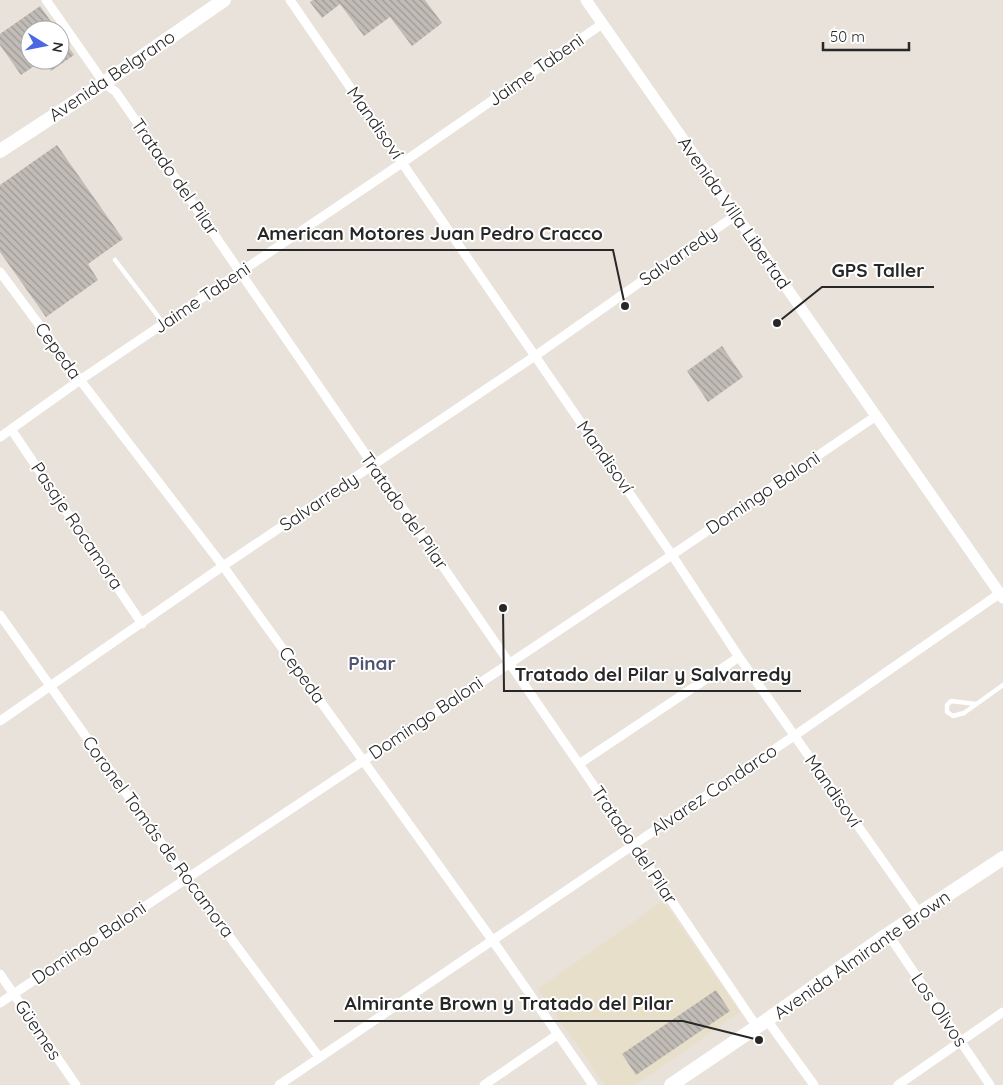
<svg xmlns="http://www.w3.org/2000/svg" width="1003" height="1085" viewBox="0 0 1003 1085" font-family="Quicksand,sans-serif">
	<defs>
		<pattern id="building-back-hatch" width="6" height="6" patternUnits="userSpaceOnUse" patternTransform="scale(1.25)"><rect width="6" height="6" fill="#c1bcb6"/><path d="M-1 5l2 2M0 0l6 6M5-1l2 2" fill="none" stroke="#9d9994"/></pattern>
	</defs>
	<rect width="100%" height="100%" fill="#e8e2da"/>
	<path fill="#e8dfcb" d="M663,901l77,111 -104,73h-31l-67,-96z"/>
	<path fill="url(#building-back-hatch)" d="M313,0h112l17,23 -30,23 -22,-29 -26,19 -24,-32 -18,14 -12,-16z
		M40,6l17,24h-27v30h13l-22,15 -21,-30v-11z
		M60,35l14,20 -23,16 -7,-11h16z
		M57,145l66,94 -35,25 10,16 -52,37 -46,-65v-67z
		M722,346l21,31 -35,25 -21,-31z
		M716,990l14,21 -94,64 -14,-21z"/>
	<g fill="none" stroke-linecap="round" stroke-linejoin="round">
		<path stroke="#fff" stroke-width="4.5" d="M115,260l49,64
			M976,704l-25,-3 -4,4v7l6,4 11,-3 39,-28"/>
		<path stroke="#fff" stroke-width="9" d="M46,0l58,83 12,9 463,672 178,263
			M290,0l382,555 67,102 181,257
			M0,272l80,108 143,186 270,375 100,144
			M11,429l131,195
			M0,437l80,-57 322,-217 200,-139
			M0,615l186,263 133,179
			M0,721l223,-155 312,-210 201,-141
			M579,764l160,-107
			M888,934l102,151
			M0,974l76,111
			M0,1003l672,-448 204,-139
			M767,1020l47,65
			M279,1085l515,-349 205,-142
			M484,1085l73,-50
			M898,1085l105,-73"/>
		<path stroke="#fff" stroke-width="11" d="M586,0l417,598"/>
		<path stroke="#fff" stroke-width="14" d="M0,151l104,-68 120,-83
			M671,1085l96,-65 121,-86 115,-76"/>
	</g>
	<g text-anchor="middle" stroke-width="4" stroke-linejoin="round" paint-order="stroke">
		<g font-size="18" fill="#272727" stroke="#fff">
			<text transform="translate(536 70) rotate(-35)" y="6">Jaime Tabeni</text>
			<text transform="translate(112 76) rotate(-34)" y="6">Avenida Belgrano</text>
			<text transform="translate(375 123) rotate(55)" y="6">Mandisoví</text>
			<text transform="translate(175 177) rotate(55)" y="6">Tratado del Pilar</text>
			<text transform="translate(734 213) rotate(55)" y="6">Avenida Villa Libertad</text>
			<text transform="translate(678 256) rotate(-35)" y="6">Salvarredy</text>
			<text transform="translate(202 298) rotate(-34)" y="6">Jaime Tabeni</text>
			<text transform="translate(58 351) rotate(54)" y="6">Cepeda</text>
			<text transform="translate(605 457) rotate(55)" y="6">Mandisoví</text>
			<text transform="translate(763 493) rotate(-34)" y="6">Domingo Baloni</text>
			<text transform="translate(319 502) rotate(-34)" y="6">Salvarredy</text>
			<text transform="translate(404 511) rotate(55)" y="6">Tratado del Pilar</text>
			<text transform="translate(77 526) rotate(56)" y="6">Pasaje Rocamora</text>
			<text transform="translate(302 675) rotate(54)" y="6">Cepeda</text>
			<text transform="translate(426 718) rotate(-34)" y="6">Domingo Baloni</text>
			<text transform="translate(714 790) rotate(-34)" y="6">Alvarez Condarco</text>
			<text transform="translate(833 791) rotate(55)" y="6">Mandisoví</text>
			<text transform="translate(158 837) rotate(54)" y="6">Coronel Tomás de Rocamora</text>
			<text transform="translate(634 845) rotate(56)" y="6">Tratado del Pilar</text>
			<text transform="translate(89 943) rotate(-34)" y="6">Domingo Baloni</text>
			<text transform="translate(862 955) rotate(-35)" y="6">Avenida Almirante Brown</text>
			<text transform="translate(939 1010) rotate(56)" y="6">Los Olivos</text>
			<text transform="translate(38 1030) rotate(56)" y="6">Güemes</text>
		</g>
		<g font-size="19" font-weight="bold" fill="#4e5472" stroke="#fff">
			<text x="372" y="670">Pinar</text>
		</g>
	</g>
	<path fill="none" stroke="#272727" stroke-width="2" d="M625 306L613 250H247M777 323L822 287H934M503 608L504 691H801M759 1040L683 1021H334"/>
	<g fill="#272727" stroke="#fff" stroke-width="2">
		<circle cx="625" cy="306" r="5"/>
		<circle cx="777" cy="323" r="5"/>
		<circle cx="503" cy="608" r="5"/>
		<circle cx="759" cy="1040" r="5"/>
	</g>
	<g font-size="19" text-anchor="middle" font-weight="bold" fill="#272727" stroke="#fff" stroke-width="4" stroke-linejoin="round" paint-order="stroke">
		<text x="430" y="240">American Motores Juan Pedro Cracco</text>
		<text x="878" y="277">GPS Taller</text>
		<text x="653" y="681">Tratado del Pilar y Salvarredy</text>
		<text x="509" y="1010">Almirante Brown y Tratado del Pilar</text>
	</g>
	<g transform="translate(45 45) rotate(100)"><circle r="24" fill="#ffffff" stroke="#a9a9a9"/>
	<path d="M0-4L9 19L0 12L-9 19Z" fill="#4c67e4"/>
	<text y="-8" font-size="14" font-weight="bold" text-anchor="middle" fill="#272727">N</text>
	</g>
	<path d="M823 42v8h86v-8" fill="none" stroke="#272727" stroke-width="2.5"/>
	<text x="830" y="42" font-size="15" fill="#272727" stroke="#ffffff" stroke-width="4" paint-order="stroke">50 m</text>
</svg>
